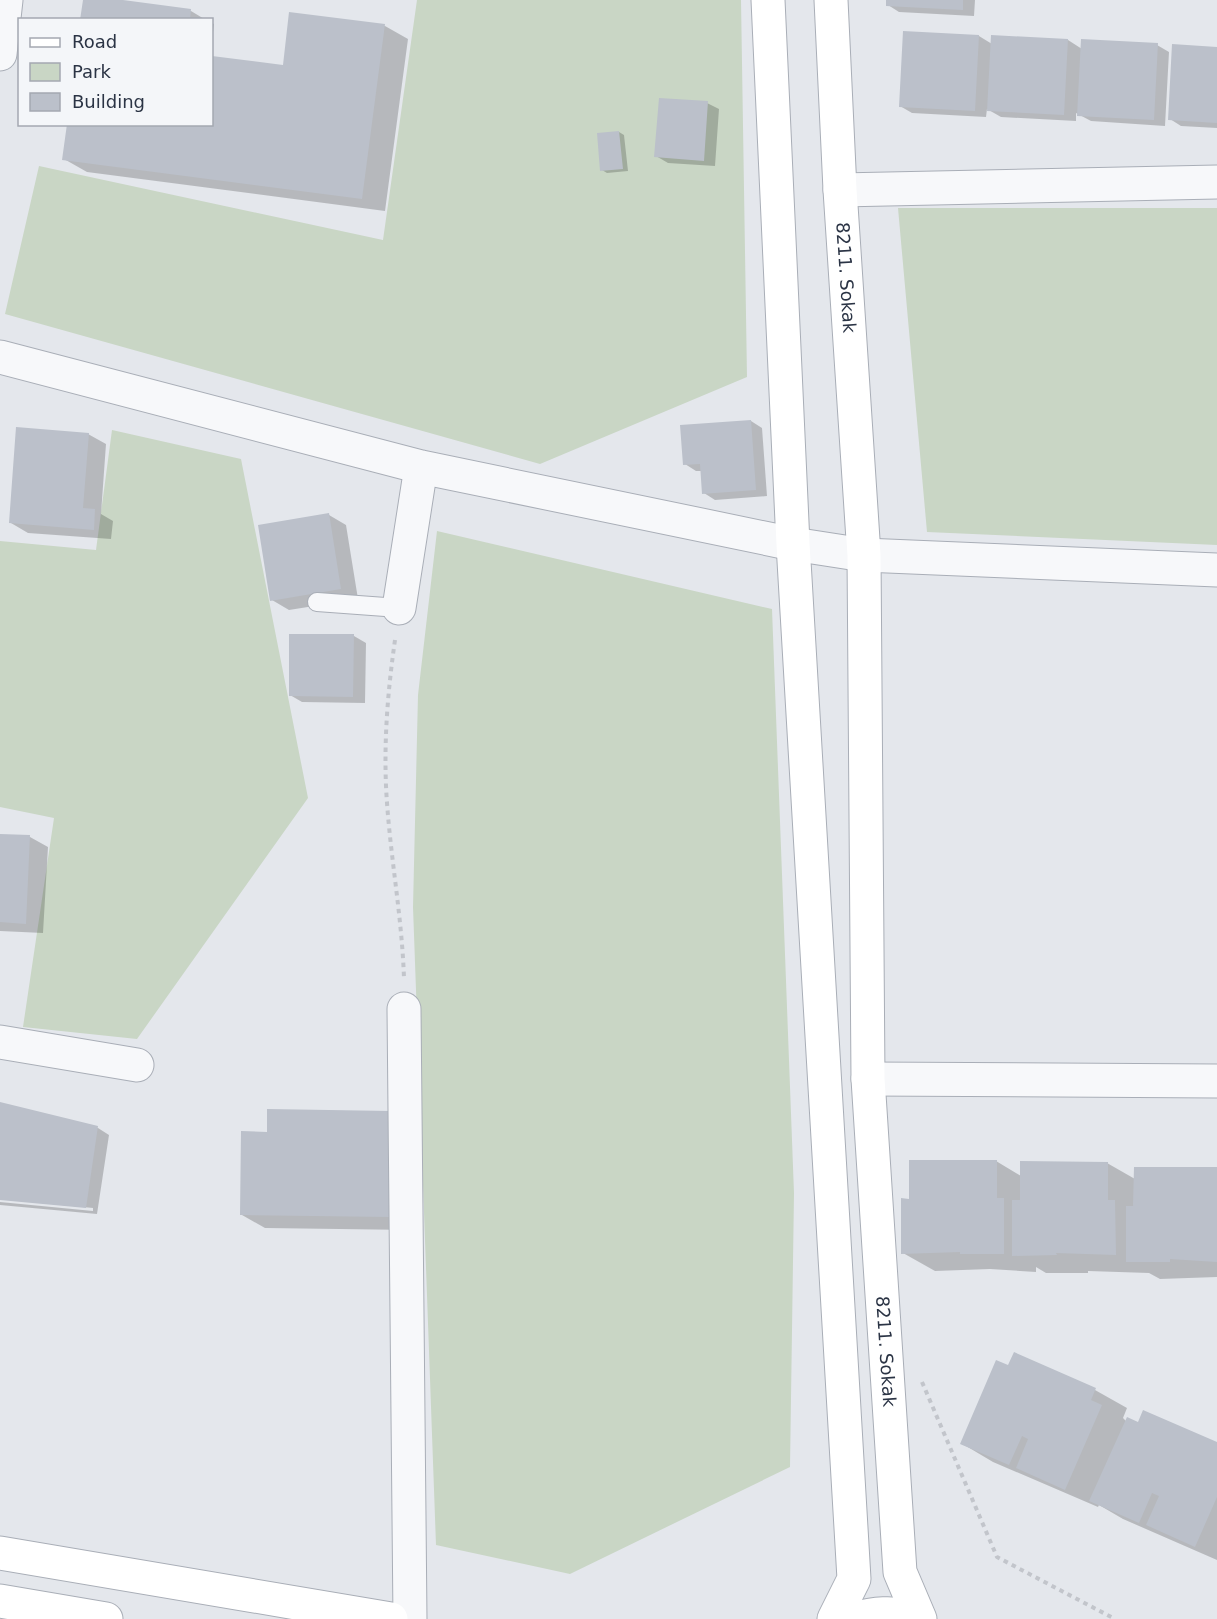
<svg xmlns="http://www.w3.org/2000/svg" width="1217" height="1619" viewBox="0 0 1217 1619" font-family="'DejaVu Sans',sans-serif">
	<rect width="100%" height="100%" fill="#e4e7ec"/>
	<path fill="#c9d6c5" d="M417,0h324l6,377 -207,87 -535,-150 34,-148 344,74z
		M898,208h319v337l-290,-13z
		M112,430l129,29 67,339 -171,241 -114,-12 31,-209 -54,-11v-266l96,9z
		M437,531l335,78 22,584 -4,274 -220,107 -134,-29 -23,-638 5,-212z"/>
	<path fill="#0003" d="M84,0h27l80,11 15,9h-124z
		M888,0h87l-1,16 -75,-4 -11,-7z
		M291,14l94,12 23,13 -23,172 -298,-39 -23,-13 148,-35v-67l72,10z
		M212,23l2,1 -2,16z
		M904,32l75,4 13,8 76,-4 14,9 75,-4 12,7 -4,74 -74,-5 -15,-8v8l-75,-4 -14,-8 -1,8 -74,-4 -12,-7z
		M1217,48v80l-36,-2 -11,-7z
		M707,103l12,6 -4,57 -47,-3 -12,-7z
		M619,132l5,3 4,36 -21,2 -5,-3z
		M751,421l11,7 5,68 -52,4 -11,-7 -2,-22h-6l-11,-7z
		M88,434l18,10 -5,70 12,7 -2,18 -83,-6 -17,-10z
		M329,515l17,10 12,74 -69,11 -17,-10z
		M291,635l63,1 12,7 -1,60 -63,-1 -12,-7z
		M0,835l30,2 18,10 -5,86 -43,-2z
		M0,1104l98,24 11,7 -12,79 -97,-9v-3l93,9v-3l-93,-9z
		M243,1133l169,97 -147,-2 -23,-13z
		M996,1161l25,15 86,-13 28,16 82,-10v108l-57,2 -11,-6 -61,-2v2h-42l-10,-6v5l-46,-3 -55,2 -32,-18 7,-53z
		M1009,1367l86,23 32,18 -4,10 3,3 91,23v116l-94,-41 -24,-14 -1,2 -105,-45 -32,-19z"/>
	<path fill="#bbc0ca" d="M83,0h40l68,9 -1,11h-110z
		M886,0h77v10l-77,-4z
		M289,12l96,12 -23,175 -300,-39 5,-36h145v-68l71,9z
		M903,31l76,4 -4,76 -76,-4z
		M991,35l77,4 -4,76 -77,-4z
		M1081,39l77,4 -4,77 -77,-4z
		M1172,44l45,3v76l-49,-3z
		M659,98l49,3 -4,60 -50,-4z
		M619,131l4,38 -23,2 -3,-38z
		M751,420l5,70 -54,4 -2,-30 -17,1 -3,-40z
		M16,427l73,6 -6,75 12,1 -1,21 -85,-7z
		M329,513l12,76 -71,12 -12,-76z
		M289,634h65l-1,63 -64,-1z
		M0,834l30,1 -4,89 -26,-2z
		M0,1102l98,24 -12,82 -86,-8z
		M267,1109l124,2 -1,106 -150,-2 1,-84 26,1z
		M909,1160h88v38h7v56h-44v-2l-59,2v-56l8,1z
		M1020,1161l88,1v38h7l1,55 -60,-2 1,2 -45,1v-56h8z
		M1134,1167h83v95l-47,-3v3h-44v-56h7z
		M1014,1352l82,36 -5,12 11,5 -37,85 -49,-22 12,-29 -6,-3 -13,29 -49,-21 36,-84 12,5z
		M1143,1410l74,32v55l-22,50 -49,-22 13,-29 -7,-3 -13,30 -50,-22 38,-84 11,5z"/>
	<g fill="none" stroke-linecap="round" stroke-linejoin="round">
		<g stroke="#a9aeb7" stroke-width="20">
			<path id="lane" d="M317,602l82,6"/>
		</g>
		<g stroke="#a9aeb7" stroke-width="35">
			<path id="street" d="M0,54l6,-54
				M840,190l377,-8
				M0,357l421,110 372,77 71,11 353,15
				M399,608l22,-141
				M404,1009l6,610
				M0,1042l137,23
				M868,1079l349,2"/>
		</g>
		<g stroke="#a9aeb7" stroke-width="35">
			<g id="secondary">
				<path d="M768,0l25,544 61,1035 -20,40"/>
				<path id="s1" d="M831,0l9,190 24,365 4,524 32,493 20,47"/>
				<path d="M0,1553l391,66"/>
				<path d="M0,1601l106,18"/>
				<path d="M852,1619c20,-5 43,-9 62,0"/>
			</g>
		</g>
		<path stroke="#c2c5cb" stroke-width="4" stroke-dasharray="4.5 4.5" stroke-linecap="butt" d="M395,640c-7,49 -11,97 -9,146 3,65 16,128 18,193
			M922,1382l75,175 118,62"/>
		<use href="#lane" stroke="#f7f8fa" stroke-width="18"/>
		<use href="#street" stroke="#f7f8fa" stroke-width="33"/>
		<use href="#secondary" stroke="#fff" stroke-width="33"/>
	</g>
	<g text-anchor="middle" stroke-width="4.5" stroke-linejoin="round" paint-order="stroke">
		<g font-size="18" fill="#2b3445" stroke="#f4f6f9">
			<text dy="6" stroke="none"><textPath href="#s1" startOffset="278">8211. Sokak</textPath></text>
			<text dy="6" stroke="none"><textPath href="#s1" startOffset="1353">8211. Sokak</textPath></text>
		</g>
	</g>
	<rect x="18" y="18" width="195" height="108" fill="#f4f6f9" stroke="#a4a8b1" stroke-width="1.5"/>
	<rect x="30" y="38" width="30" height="9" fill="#ffffff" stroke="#a4a8b1" stroke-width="1.5"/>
	<text x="72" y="48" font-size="18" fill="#2b3445">Road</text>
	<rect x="30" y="63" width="30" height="18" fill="#c9d6c5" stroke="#a4a8b1" stroke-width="1.5"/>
	<text x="72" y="78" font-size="18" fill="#2b3445">Park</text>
	<rect x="30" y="93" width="30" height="18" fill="#bbc0ca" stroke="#a4a8b1" stroke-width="1.5"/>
	<text x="72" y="108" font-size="18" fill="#2b3445">Building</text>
</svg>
